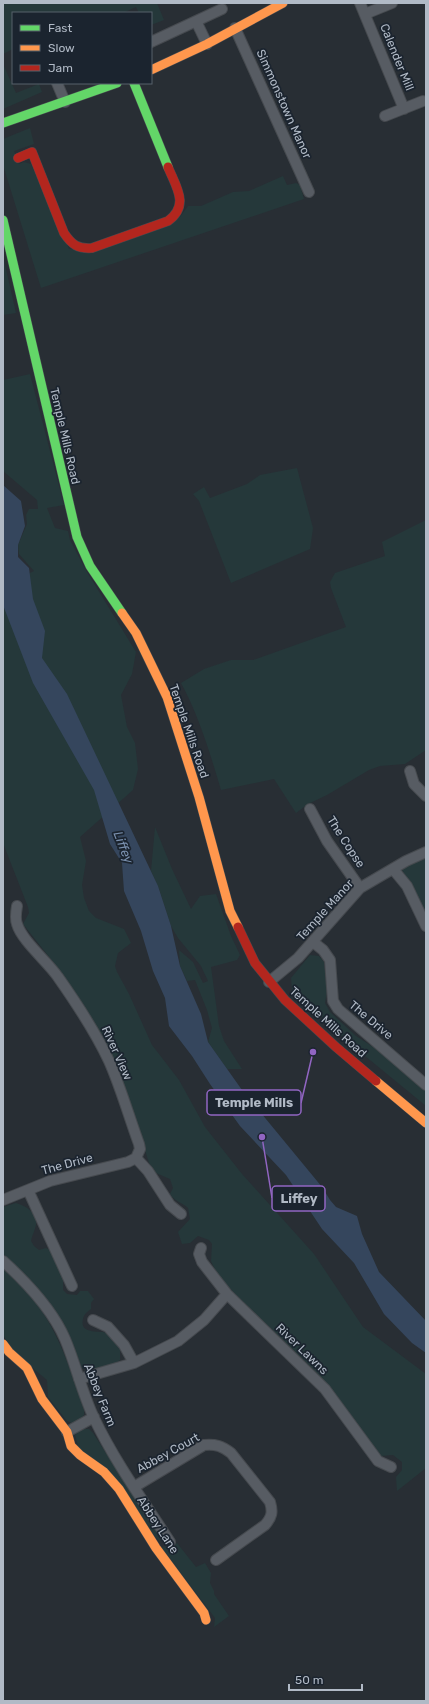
<svg xmlns="http://www.w3.org/2000/svg" width="429" height="1704" viewBox="0 0 429 1704" font-family="Rubik,sans-serif">
	<rect width="100%" height="100%" fill="#282e34"/>
	<path fill="#25383a" d="M3,3h154l7,17 -13,5v-12h-12l-3,-6 -13,6h-110v36l-10,5z
		M3,64l13,29 23,-9 3,8 -39,17z
		M30,128l4,16 -20,7 5,13 5,-2 7,2 38,85 111,-32 8,-11h13l32,-14 16,-1 34,-15 4,9 9,-2 4,2 4,14 -263,89 -38,-123v-26z
		M3,256l13,57 -13,2z
		M30,374l34,131 -17,3 8,20 13,3 2,9 17,32 49,80 -4,22 -11,21 6,32 8,16 3,26 -5,21 -53,47 6,24 -4,24 2,13 5,13 7,7 28,11 7,14 -13,10 -3,13 2,6 12,22 23,51 27,35 26,47 37,47 72,80 49,73 63,47v94l-29,23 -1,-14 6,-7v-8l-9,-7 -12,1 -3,-3 -41,-57 -20,-23 -80,-77 -19,-20 -7,-15 1,-17 -3,-4 -11,-4 -8,7 -8,1 -4,-12 12,-13 -2,-11c-6,-6 -13,-6 -18,-14l3,-6 -3,-9 -14,-6 -7,-10 -14,-45 -18,-50 -34,-63 -26,-38 -34,-43 6,-11 -1,-6 -25,-64v-257l31,-15 -15,-17 -1,-9 9,-21 -1,-9 3,-6h9l-1,-9 -34,-29v-91z
		M297,468l16,60 -3,21 -79,34 -32,-82 -6,-7 11,-7 6,11 37,-14 13,-9z
		M426,520v230l-21,14 -25,2 -11,4 -42,25 -19,9 -12,9 -22,-34 -53,11c-11,-37 -22,-74 -40,-107l23,-14 27,-9h22l93,-33 -15,-39 -1,-6 5,-9 50,-17 -3,-14z
		M155,827l17,42 19,40 9,-13 16,-2 15,42 9,19 -3,5 -26,7 8,59 5,15 18,28h-15l-19,-27 4,-14 -5,-18 -12,-30 -8,1 -7,-15 -1,-16 14,12 10,21 5,-2 -7,-15 -23,-28 -7,-12 -12,-37 -8,-18z
		M426,857v60l-8,-19 -16,-28 7,-5z
		M310,955l9,1 5,6 3,29 -2,12 5,9 26,24 33,21 37,32v17l-78,-64 -56,-52 -1,-12z
		M16,1203c10,3 22,10 20,22 -1,5 -4,10 -5,16l3,5 5,4 7,-2 4,2 13,27v13l4,4 10,1 3,-4h8l6,8 -3,4v6c-4,3 -7,5 -8,10 -4,16 17,11 24,14l13,16v11c-9,7 -27,12 -38,8 -5,-12 -10,-25 -16,-37 -15,-30 -38,-55 -63,-77v-47z
		M3,1268c20,17 40,41 51,64 13,25 21,52 30,78v5l-7,7 -5,1 -5,-2 -19,-24 -1,-17 -12,-10 -24,-23 -8,-12z
		M82,1429h7l4,4 68,104 -1,5 -82,-96 -3,-11z
		M177,1543l19,24 9,-4 6,10 -1,10 4,8v3l15,22 -15,11 1,-9 -53,-70 2,-2 3,3z"/>
	<path fill="#35465d" d="M3,485l18,16 4,25 -7,19v12l11,11 4,31 12,32 -3,27 25,36 91,192 13,40 9,40 21,48 7,28 34,48 80,97 8,13 6,7 21,9 5,18 17,38 47,49v32l-14,-10 -28,-29 -30,-51 -32,-34 -36,-54 -46,-49 -30,-42 -18,-28 -23,-30 -4,-28 -12,-27 -12,-40 -17,-40 -2,-28 -12,-19 -16,-54 -61,-107 -30,-78z"/>
	<g fill="none" stroke-linecap="round" stroke-linejoin="round">
		<g stroke="#464a4f" stroke-width="12">
			<path id="street" d="M360,3l44,106
				M365,14l27,-11
				M196,21l11,23
				M235,28l74,164
				M151,42l71,-33
				M57,83l8,19
				M385,116l38,-15
				M410,771l4,13 12,12
				M310,809l17,32 33,47
				M393,869l14,17 19,40
				M17,906c-1,6 -2,13 0,18 5,17 31,38 41,53 19,27 37,54 51,84 12,27 20,56 30,83l1,5 -4,9
				M313,942l10,8 7,10 3,41 5,8 88,76
				M269,982l29,-24 62,-70 46,-27 20,-9
				M136,1158l12,13 22,34 11,9
				M28,1190l44,96
				M3,1200l47,-19 78,-19 8,-4
				M201,1248l-2,6 3,8 25,32 98,95 53,72 13,6
				M3,1261c22,20 50,50 62,78 11,26 17,54 29,79 21,44 50,84 76,124
				M93,1320l15,7 16,18 10,18
				M79,1379l55,-16 44,-22 26,-21 23,-26
				M67,1432l27,-15
				M134,1487l70,-42c12,-1 18,1 27,8l39,49c3,10 2,15 -5,23l-49,35"/>
		</g>
		<g stroke="#464a4f" stroke-width="10">
			<path id="fast" d="M134,83l34,84
				M3,123l114,-40
				M3,220l74,317 13,29 32,47"/>
		</g>
		<g stroke="#464a4f" stroke-width="10">
			<path id="slow" d="M151,70l56,-26 76,-41
				M122,613l14,20 31,64 32,100 31,114 8,16
				M376,1081l50,42
				M3,1344l6,8 18,16 15,31 25,33 4,14 9,9 24,17 15,17 37,59 48,65 2,7"/>
		</g>
		<g stroke="#464a4f" stroke-width="10">
			<path id="jam" d="M18,158l14,-6 32,81c8,12 14,16 28,15l76,-27c22,-16 8,-34 0,-54
				M238,927l17,36 30,37 51,47 40,34"/>
		</g>
		<use href="#street" stroke="#575c63" stroke-width="10"/>
		<use href="#fast" stroke="#63d668" stroke-width="9"/>
		<use href="#slow" stroke="#ff974d" stroke-width="9"/>
		<use href="#jam" stroke="#b3261e" stroke-width="9"/>
	</g>
	<g text-anchor="middle" stroke-width="3.5" stroke-linejoin="round" paint-order="stroke">
		<g font-size="12" fill="#b1bac6" stroke="#1b242f">
			<text transform="translate(397 57) rotate(68)" y="4">Calender Mill</text>
			<text transform="translate(284 104) rotate(66)" y="4">Simmonstown Manor</text>
			<text transform="translate(65 436) rotate(77)" y="4">Temple Mills Road</text>
			<text transform="translate(189 731) rotate(71)" y="4">Temple Mills Road</text>
			<text transform="translate(346 842) rotate(57)" y="4">The Copse</text>
			<text transform="translate(325 910) rotate(-48)" y="4">Temple Manor</text>
			<text transform="translate(371 1020) rotate(40)" y="4">The Drive</text>
			<text transform="translate(328 1022) rotate(42)" y="4">Temple Mills Road</text>
			<text transform="translate(117 1053) rotate(66)" y="4">River View</text>
			<text transform="translate(67 1164) rotate(-15)" y="4">The Drive</text>
			<text transform="translate(302 1349) rotate(44)" y="4">River Lawns</text>
			<text transform="translate(100 1395) rotate(68)" y="4">Abbey Farm</text>
			<text transform="translate(168 1453) rotate(-29)" y="4">Abbey Court</text>
			<text transform="translate(158 1525) rotate(57)" y="4">Abbey Lane</text>
		</g>
		<g font-size="13" font-style="italic" fill="#7a90ae" stroke="#1b242f">
			<text transform="translate(124 847) rotate(69)" y="5">Liffey</text>
		</g>
	</g>
	<path fill="none" stroke="#9165c2" stroke-width="1.5" d="M313 1052L301 1103M262 1137L272 1198"/>
	<g fill="#9165c2" stroke="#1b242f" stroke-width="1.5">
		<circle cx="313" cy="1052" r="4"/>
		<circle cx="262" cy="1137" r="4"/>
	</g>
	<g fill="#1b242f" stroke="#9165c2" stroke-width="1.5">
		<rect x="207" y="1090" width="94" height="25" rx="4"/>
		<rect x="272" y="1186" width="53" height="25" rx="4"/>
	</g>
	<g font-size="13" text-anchor="middle" font-weight="bold" fill="#b1bac6">
		<text x="254" y="1107">Temple Mills</text>
		<text x="299" y="1203">Liffey</text>
	</g>
	<rect width="429" height="1704" fill="none" stroke="#b1bac6" stroke-width="8"/>
	<rect x="12" y="12" width="140" height="72" fill="#1b242f" stroke="#57606b"/>
	<rect x="20" y="25" width="20" height="6" fill="#63d668" stroke="#57606b"/>
	<text x="48" y="32" font-size="12" fill="#b1bac6">Fast</text>
	<rect x="20" y="45" width="20" height="6" fill="#ff974d" stroke="#57606b"/>
	<text x="48" y="52" font-size="12" fill="#b1bac6">Slow</text>
	<rect x="20" y="65" width="20" height="6" fill="#b3261e" stroke="#57606b"/>
	<text x="48" y="72" font-size="12" fill="#b1bac6">Jam</text>
	<path d="M289 1684v6h73v-6" fill="none" stroke="#b1bac6" stroke-width="2"/>
	<text x="295" y="1684" font-size="12" fill="#b1bac6" stroke="#1b242f" stroke-width="3" paint-order="stroke">50 m</text>
</svg>
